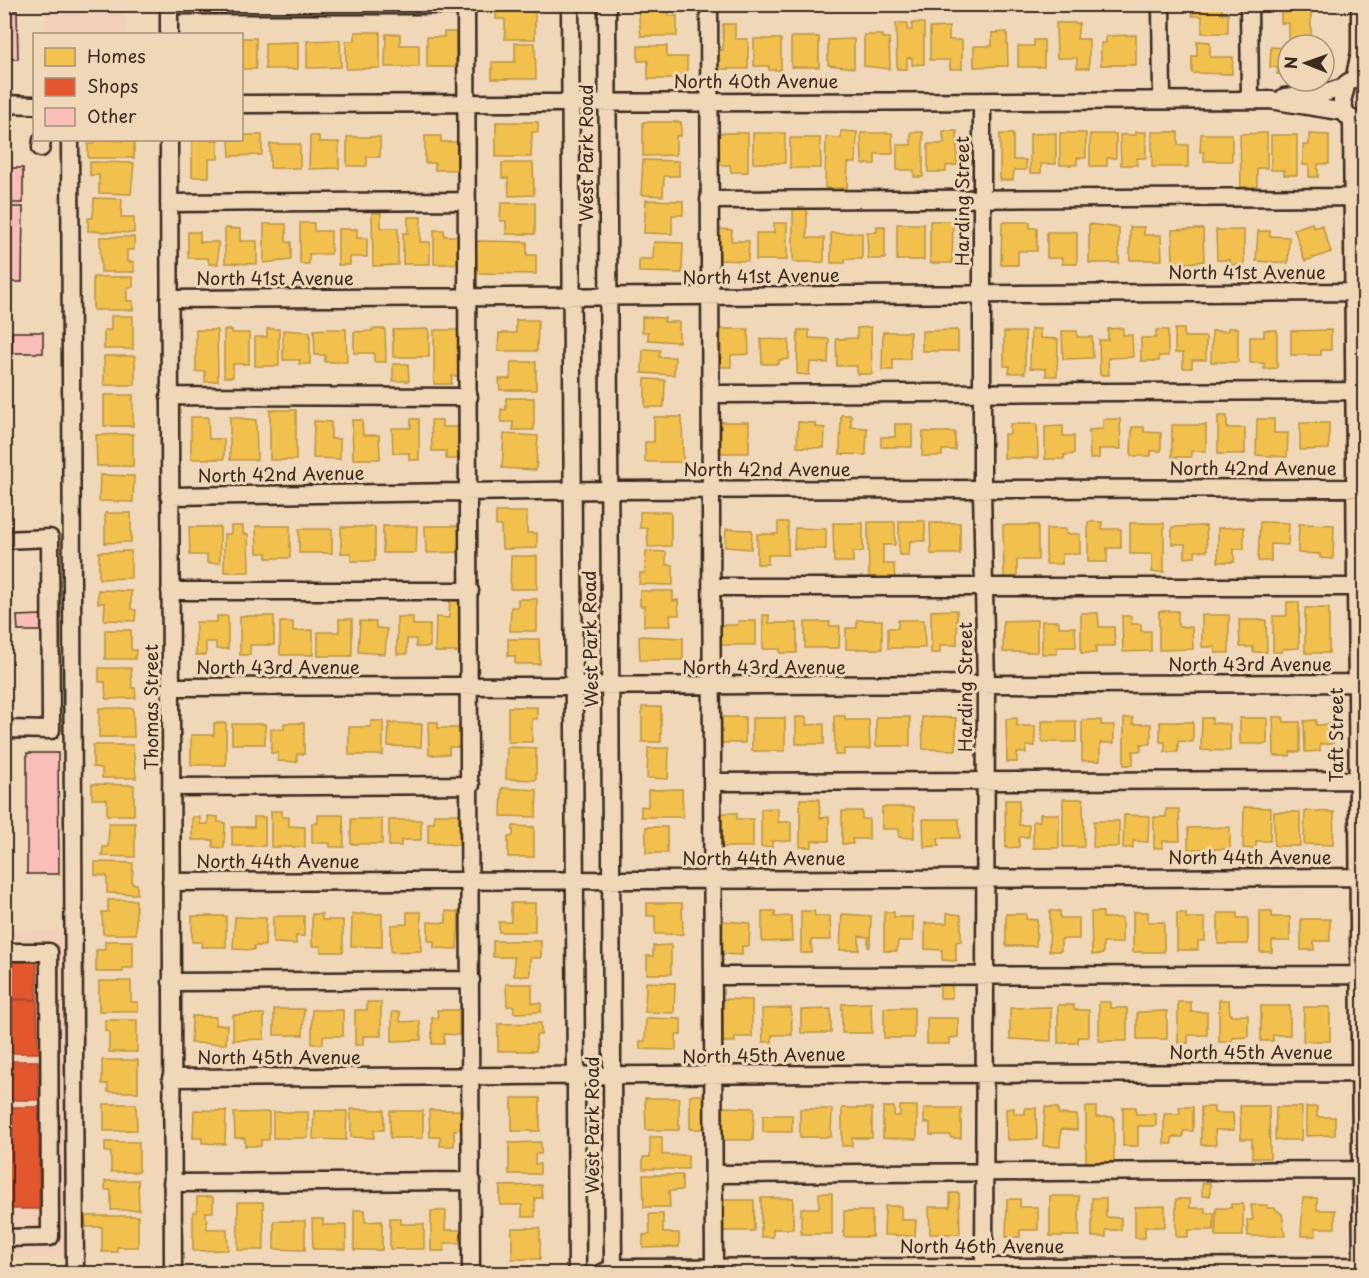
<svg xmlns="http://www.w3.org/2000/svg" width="1369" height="1278" viewBox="0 0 1369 1278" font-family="'Playpen Sans',sans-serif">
	<rect width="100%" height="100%" fill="#efd7b7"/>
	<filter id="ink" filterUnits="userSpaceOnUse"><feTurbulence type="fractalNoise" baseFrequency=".0167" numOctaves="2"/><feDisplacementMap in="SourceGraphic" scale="12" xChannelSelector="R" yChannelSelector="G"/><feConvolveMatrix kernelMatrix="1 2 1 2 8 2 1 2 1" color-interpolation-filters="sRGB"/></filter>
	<g filter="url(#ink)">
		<path fill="#f2d0b7" d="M45,5h81v29h-81z
			M4,931h66l-1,325 -64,3z"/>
		<path fill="#f2c14e" stroke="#bb9440" stroke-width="1.5" d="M1192,4h30v10h6v19h-26v-17h-10z
			M496,7h39v32h-30v-20h-9z
			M1281,8h30v31h-22v-16h-8z
			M638,9h31v7h8v20h-36z
			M896,23h12l-1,7h5v-7h12v41l-12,1v-7h-5v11h-10z
			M1056,23h23l-2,16h12v29h-12v-10h-20z
			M723,24h12v15h13v30h-31v-19h6z
			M949,27v13h13v29h-12v-9h-20v-32z
			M355,32h25v36l-34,1v-28h9z
			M444,32h12v35h-29v-30h17z
			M1007,32l1,34 -34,1v-21h18v-13z
			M386,34h14v11h19v22h-34z
			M864,35h18v3h7l1,31 -26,-3z
			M1136,35v30h-35v-22h5v-7z
			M791,37h28v30h-28z
			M242,38h14v31h-14z
			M754,39h27v31h-12v-4h-15z
			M854,39v29l-26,-3v-25z
			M340,40l1,27 -34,1v-27z
			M1034,40h10v27h-26v-21h16z
			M1197,41l13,1v15h23l-1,17 -40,-1v-17h5z
			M298,42v27h-33v-26z
			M515,43h20l1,36h-44v-17h23z
			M638,46h29v11h20v22h-39v-18h-10z
			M1271,47l17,1v27l-11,-1 1,-6 -8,-1z
			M496,122h42v10h-6l-1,25h-35z
			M643,122h38v14h-5v19l-33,1z
			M841,131l16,1 -1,31h-8l-1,25h-22l1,-51 15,1z
			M943,131h14v34l-11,1v6h-18v-28h16z
			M911,132h12v45h-9v-7h-17v-25h14z
			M1136,132h10v26h-9v7h-16l-1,-30h16z
			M1152,132h26v13h10v22h-36z
			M719,133h29v39h-17l-1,-7h-11z
			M753,133h32v30h-32z
			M861,133h31l1,21h-18v10h-13z
			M1056,133v31h-15v9h-11v-39z
			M1060,133h26v25h-9v7h-17z
			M1267,133v35h-10v19h-16l-1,-53z
			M1000,134h13v26h13v10h-12l-1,10h-13z
			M1090,134h26v24h-9v8h-17z
			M1201,134h31v27h-28v-9h-4z
			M1309,134l20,1v29h-11v13h-9v-12h-6v-20h6z
			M242,135h20v20l-32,1 -1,-16h13z
			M1271,135h26v40h-13v-5h-13z
			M310,136h9v6h20v26l-30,1z
			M425,136h16v6h17v28h-23v-7h-10z
			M347,137h33v20h-13v9h-20z
			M790,138h30l1,30h-31z
			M94,140l40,1v17h-46v-14h6z
			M192,140h26v19h-9v18h-17z
			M270,144h30v24h-30z
			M643,160l36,1v15h-15l-1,20 -22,-1z
			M90,162l44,1 -3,31 -32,-1v-18h-9z
			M502,163h31l1,32 -25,1 -1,-18h-6z
			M94,198l28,1 -1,18h13v16l-46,-2v-13h5z
			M646,200l37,1v14h-11v19l-28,-1z
			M501,203h34v31h-29v-13h-6z
			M793,207h14v31h17v24h-31z
			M372,213h9v15h17v37l-25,1z
			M408,217h13l-1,25h10v22h-27v-31h5z
			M930,221h23l-1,42h-22z
			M1002,222h28v6h7v23h-19v14h-17z
			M300,223h14v8h17v23h-22v10h-9z
			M774,223h13v37h-31v-27h18z
			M1312,223l2,5 8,-3 9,27 -26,9 -11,-32z
			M264,224h22v18h5v18l-27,3z
			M897,224h27v36h-27z
			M1089,224l30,4v35h-30z
			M877,226h8v33h-17l-1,-27h10z
			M1130,227h14v8h17l1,25h-32z
			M225,228l15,1v12h17v23l-32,-1z
			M338,229h19v9h10v19h-17v8h-12z
			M719,229l13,1 -1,11h18l-1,20 -30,-1z
			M1203,229l1,32 -31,4 -1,-35z
			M434,230h10v6h16l-1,28h-25z
			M1216,230h28v35h-14v-5h-13z
			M1258,231h12v5l19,1 -1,26 -32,-2z
			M188,232h12v10h18v22h-9l-1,-6h-20z
			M1047,232h30v32h-15v-6h-15z
			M831,233h31v26h-17v4h-14z
			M100,237h34v13h-7v12h7v10h-33z
			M475,241l52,1v13h9v19l-62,-1z
			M654,242l29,1 -1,30 -43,-1v-13h14z
			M93,277h40v10h-6v14h6v9h-40z
			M111,316h22v33h-29v-19h7z
			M642,317l23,1 -1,4h15v20l-31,-2v-8h-6z
			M516,320h22l-1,31h-39l1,-18h17z
			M871,327l1,47h-15v-8h-20l-1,-27 21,-1v-10z
			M1123,328v7h9l1,22 -25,1 1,17h-9l-1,-35h9v-11z
			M1228,328h10v34h-27l1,-31h16z
			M267,329h12v37h-24v-29h12z
			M330,329h16l1,33h-22v-7h-10l-1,-25z
			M372,329h13l1,33h-12v-9h-20v-21l18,-1z
			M429,329v28h-36v-27z
			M721,329h27l1,25 -18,1v12h-10z
			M1031,329h9v9l18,1 -1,37h-11v-7l-16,-1z
			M1175,329h9v8h22v23h-14v8h-9v-15h-8z
			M196,330h21l1,51 -13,1v-11l-9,1z
			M224,330h8v3h17v31h-16v13h-9z
			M283,330l27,2v32h-11l1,-4h-17z
			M434,330h26v46h-8l-1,8h-17z
			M798,330h11v8l20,1 -1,24 -18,-1 -1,13 -12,-1z
			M958,330v21h-36v-20z
			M1156,330h12v26h-9v5h-18v-23h15z
			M1264,330h13v38l-13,1v-6h-14v-26h14z
			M1331,330v20h-10v5h-30v-24z
			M1062,331h15v6h15l1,21 -30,1z
			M883,332h27v27h-17v11h-11z
			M1004,332h21v41h-16l1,-7h-6z
			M761,339l28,1v19l-10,1v4h-17z
			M643,349l17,1 -1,7h16l-1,18 -32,-2z
			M104,356h31v29h-31z
			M511,362h25v28h-36l-1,-11h11z
			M393,364h15l1,17h-16z
			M645,379l20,1 -1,27h-19z
			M104,395h29v31h-29z
			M506,398h28v32h-21v-8h-12v-13l5,1z
			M270,410h26v50h-26z
			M841,415h10v12l16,1 -1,27 -26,-1z
			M1218,416h9v12h18v26h-27z
			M191,417h17l1,22h15v20h-33z
			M230,417l26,3 1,40h-27z
			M654,417h28l1,45h-38v-20h9z
			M411,419h8v41h-10v-7h-16l-1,-25h19z
			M1103,419h17l1,30h-22v9l-9,1 -1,-29 14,-1z
			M1257,419h17v14h14l-1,24 -31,-2z
			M352,420h10l1,15h16l1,24h-27z
			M431,420h11v7h16v32h-12v-8h-14z
			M314,421l17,1v17h9v20l-27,-1z
			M720,422h29v31h-28z
			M798,422l17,1v4l10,1 -1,20 -27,-1z
			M1300,423h29v26l-29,1z
			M895,424h17v23h-31v-10h14z
			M1010,424h27l1,34h-34v-24h6z
			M1172,425h34v26h-15v6h-19z
			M1063,426v10h11v18l-10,1v4h-19v-32z
			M1132,427h12v5l17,1v18h-10v5h-20z
			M923,432h32v18h-13v6h-20z
			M133,434v32h-36l-1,-31z
			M504,434l34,2 -2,34 -34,-2z
			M100,475l34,1 -1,26 -34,-1z
			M496,512h31v21h10v15l-35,1 -1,-23h-5z
			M640,512h31v34l-23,1 -1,-19h-7z
			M105,513h26v29l-26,1z
			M899,521h26v20h-15l-1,14h-10z
			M778,522h10v33h-20v9h-11v-30h21z
			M868,522h27v23h-12v19h11l1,15h-26z
			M1088,522h14v7h19v19h-14v14h-19z
			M1260,522l29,1 -1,22 -17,-1v17h-13z
			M833,523h30v29h-10v10h-19z
			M930,523h30v31h-29z
			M1130,523h34v49h-12v-18h-22z
			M1299,524l35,1 -1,34 -13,-1v-4l-22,-1z
			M1003,525h35v35h-21v18l-13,1z
			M231,526h12v8h5l1,38h-25v-38h7z
			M256,526h34v32h-23v-5h-10z
			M383,526h34l-1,27h-33z
			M425,526h34v26l-33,1z
			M1206,526l1,25h-12v6l-10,1v-14h-13v-17z
			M189,527h31v36h-13v-8h-17z
			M341,527h34v34h-24v-8h-10z
			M1244,527v22h-10v13h-16v-34z
			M795,528l31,1v20h-32z
			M299,529h33v24h-33z
			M726,529l26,1 -1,19 -26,-2z
			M1046,529h20v5h14v20h-18v10h-16z
			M131,551v27l-32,1v-27z
			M646,551l20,1v13h7v20l-34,-1 1,-11h5z
			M511,556h26v33h-27z
			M98,590l33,1v18l5,1 -1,11 -31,-1 1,-17h-7z
			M640,591h33v10l5,-1 1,15h-9l1,11h-27v-20h-4z
			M450,599h13l-1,53h-27l1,-35 13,1z
			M518,599h19v32h-27l1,-24h7z
			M1287,602h12v46l-17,1v3h-9v-36h14z
			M1305,608h24v45h-24z
			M957,610v35h-17v8h-9v-42z
			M1159,611h19v16h14l1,22 -34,1z
			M1081,613h17l1,14h15l1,19h-19v7h-15z
			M763,615h6v8h28v30h-17v-4h-17z
			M1202,615h27v38h-14v-6h-13z
			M217,616h11v33h-12v-7h-10v13h-10v-33h21z
			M240,616h34v29h-24v10h-10z
			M1122,616h9v8h10v7h10v20l-28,1z
			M397,617h16v8h17v22h-14v-8h-9v15h-10z
			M339,619h13v37h-34v-24h21z
			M857,620h25v29h-36v-21h11z
			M898,620h26l1,28h-37v-20h10z
			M1037,620v32h-34v-31z
			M1239,620h27l1,32h-14v-5h-13z
			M360,621l16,1v6l11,1 -2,25 -27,-2z
			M738,621h18v24h-37v-20h19z
			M1042,621h17v6h16l1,20h-19v7h-15z
			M280,622h13v9l20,-1v25h-33z
			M805,622h25l-1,4h11l-1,22h-34z
			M105,630h26v20h5l-1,9h-30z
			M639,636l44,2v22h-43z
			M508,639h31l1,25h-25v-8h-7z
			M99,668h32l1,20h3l1,10 -30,1 -1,-17h-6z
			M508,707h29v12h-5v23h-24z
			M642,707h19v35h-19z
			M99,708h34l1,29h-35z
			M834,716h11v4h24l1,29h-26v6h-9z
			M719,717h26v26h-26z
			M796,717h11l-1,8 18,-1v20h-28z
			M876,717h34v29h-34z
			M922,717l34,1v32l-33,-1z
			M1273,717h10l1,5h16v30h-10v4h-16z
			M752,718h33v33h-33z
			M1017,718v8h18v20h-9v7h-9v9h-10l-1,-43z
			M1124,718h9v6h18v20h-10v7h-8v14h-9z
			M1202,718h10v5l18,1v27l-29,-1z
			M1240,718h27v26h-27z
			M1082,720h19v5h13v18h-14v18h-18z
			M1316,720v5l17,-1v20h-13v7l-15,1 -1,-31z
			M371,721h12v34h-34v-28h22z
			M1042,721h34v21h-34z
			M428,722h10v6h22v19h-11v7l-20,1z
			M1160,722h33v20l-15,-1v11h-13v-10h-5z
			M214,723h12v42h-35v-30h23z
			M284,723h20v31h-7v8l-19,-1v-8h-7v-24h13z
			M389,723l33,1 -1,23 -33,-1z
			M232,724h33v20h-33z
			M93,745h40l3,33h-34v-10l-9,-1z
			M507,747l29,1v32l-30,-1z
			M648,748h21l-1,31 -21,-1z
			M92,784l42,1v30h-27v-16h-15z
			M502,788l35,2 -1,27 -35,-1z
			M682,789l1,28h-42v-11l7,1v-17z
			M800,799h19l1,19 9,-1v24h-17v6h-12z
			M1063,799h20l1,48h-21z
			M1005,800h14v25h10v12h-10v10l-13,1z
			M882,807h32v31l-15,-1v-8h-17z
			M1244,807l27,1 -1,33h-14v8l-13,-1z
			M778,808v14h13v19h-19v6h-11v-38z
			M1166,809h13l1,32h-17v7h-9v-31h12z
			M271,811h11v6h7v9l16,1v20h-34z
			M842,811h20v8h7v20h-17l1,5h-11z
			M1305,811l29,1 -1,33 -29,-1z
			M1274,812h26v34h-26z
			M720,813h17v6h16v28h-33z
			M434,814h25v31l-31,-2v-20h6z
			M1040,814h19v34h-26v-27h7z
			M318,815h25l1,32h-14v-4h-18v-20h6z
			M1124,815l25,1 -1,26 -15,-1v7h-10z
			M208,816l10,1v5l7,1 -1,25 -11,-1v-7h-21v-23h8v7h8z
			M254,817h11v29h-33v-19h22z
			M351,819h31v25h-31z
			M923,819h36l1,19h-22l1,8 -15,1z
			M389,820h32v20h-20v6h-12z
			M1094,821h25v26h-26z
			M109,823h26v34l-33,-1 1,-9h5z
			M513,826l21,1v30h-26v-20l5,-1z
			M646,827h21v26h-21z
			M1230,827v22h-42v-21z
			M95,862l38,1 -1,21h5v10l-30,-1v-17l-12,-1z
			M108,900h28v34h-33l-1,-22h6z
			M511,903h24v29h-36v-10h12z
			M647,903h35l1,31h-28v-18h-8z
			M446,911l13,1 -2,37 -23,-1v-7h-6v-19l18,1z
			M762,911h13v6l16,-1 1,25 -30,1z
			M801,911h13l1,5h15l1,24h-20l1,13h-11z
			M1050,911h10v7h19v21h-18v12h-12z
			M1260,911h12v6h18v24h-18v11h-12z
			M407,912h14v39l-30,1v-27l16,-1z
			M884,912h10v5h19v24h-15l-1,10h-13z
			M1091,912h12v6h19v25h-19v11l-11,1z
			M1133,912h15v10h16v30h-31z
			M947,913l14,2v26l-5,1v19l-14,-1v-10l-17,-1v-26h22z
			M1177,913h9v5h19v23h-7v9h-21z
			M1218,913h19v5h11v26h-30z
			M312,914h10v6h21v32h-22v-6h-9z
			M352,914h30v33l-31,-1z
			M842,914l29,2 -1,31h-2v-10l-9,-1v14h-19z
			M1006,914h20v5l11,1 -1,26h-30z
			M192,916h34v31h-25l1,-5h-10z
			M273,916h31v20h-8v8l-23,-1z
			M235,917l31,1 -1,28h-11v4l-21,-1z
			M1301,919h29v22h-16v9h-13z
			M722,921l28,2 -1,23h-7v9l-21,-1z
			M105,941h28v27h-10v4h-27v-22h9z
			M493,941h48v17h-11v18h-16v-19h-21z
			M671,945v29h-24v-18h6v-10z
			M99,981h32v21h7v9h-39z
			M646,982l29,1 -1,30 -29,-1z
			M940,982h12v16h-12z
			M506,984h26v19h9v9l-27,1v-7h-7z
			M723,999l29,1v37h-17v5h-12z
			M1219,1000h10l1,15h18v22l-16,1v4h-13z
			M367,1002h14v34h-18v9h-8v-35h12z
			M1099,1002h11v6h17v33h-28z
			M1178,1002h13v10h16v23h-19v8h-10z
			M871,1003l1,30h-30v-29z
			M1058,1005h16v5h15v27h-11v6h-20z
			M1261,1006h29v29h-17v6h-12z
			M1051,1007v34l-41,-2v-31z
			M1304,1007h26v34h-27z
			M791,1008l1,27h-20v7h-9l-1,-33z
			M884,1008h30v30h-30z
			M274,1009h30l-1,26h-29z
			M831,1009v24h-30v-23z
			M312,1010h31v26h-20v8h-11z
			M437,1010h22v25l-15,-1v10h-12v-27l6,1z
			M1167,1011v28h-30v-27z
			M392,1012h8v10l20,-1 1,19 -29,1z
			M264,1014v25l-31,1v-25z
			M192,1016l24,1 -1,8h12l-1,19 -35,-1z
			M646,1018l35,1v16h-5v15l-36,-1v-8h5z
			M927,1018h31v19l-9,1v6h-22z
			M105,1020h32v32h-28v-20l-4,-1z
			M541,1023v12h-5v16h-38v-27z
			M102,1060h36v32h-30v-8h-6z
			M690,1095h14v34h-14z
			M512,1098h28v33h-28z
			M645,1098h34v32h-33z
			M104,1104h32l1,26 -33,1z
			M900,1106h17v33l-34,-1v-31h11v9h6z
			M1240,1106h29l1,52h-18v-19h-11z
			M723,1107l31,1 -1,32h-31z
			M1045,1107l13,1v6l19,1v15l-16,-1 -1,18 -17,-1z
			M1086,1107h10v10h18v46h-28z
			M1123,1107h13v7h20v12h-18v20h-15z
			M1179,1107h14v24h-10v6h-11v7h-8v-30h16z
			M1201,1107h13v6h19l1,17h-19l1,15h-15z
			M1276,1107h26l-1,33h-26z
			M1306,1107h11v10h18v18l-29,1z
			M842,1108h30v30h-20v8h-10z
			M924,1108h37v30h-10l-1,-3h-20v-12h-6z
			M1014,1108v6h11v-6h11l1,31 -30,1 -1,-31z
			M351,1109l33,1v20h-10v8l-23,-1z
			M800,1109h32l-1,28h-31z
			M194,1110l32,1 -1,33 -23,-1v-5h-9z
			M429,1110h33v19l-8,1v16h-14v-9h-10z
			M314,1111h33l-1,29 -33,-1z
			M390,1111h33v27h-33z
			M269,1112v28h-8v6h-16v-8h-10l-1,-25z
			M273,1112h35v26h-35z
			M763,1115h29v17h-29z
			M650,1137h12v18h26v14h-45v-12h7z
			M105,1142h34v30h-28v-20h-6z
			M541,1142v12h-6v10h5v10h-31v-31z
			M643,1175h39v15l-13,1 1,16h-26z
			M138,1180l1,30h-28v-20h-6v-9z
			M1202,1183h8v13h-8z
			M541,1185l1,13h-7v19h-13v-12h-22v-19z
			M819,1193h13v41h-31v-26h18z
			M950,1193h9l1,41h-30l-1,-27h21z
			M1050,1196h29v40h-29z
			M197,1197h16v15h-7l1,17h20l1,21 -35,1v-39h4z
			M761,1198h32v31h-20v8h-12z
			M1092,1198h14v19l15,1v12h-15v7h-14z
			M1303,1198h14v12h18v18h-20l1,8h-15z
			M1007,1199h13v8h18v23h-18v7h-14z
			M1176,1199h14v9h15v5h9v17h-26v7h-12z
			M721,1200h33v31h-33z
			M238,1202h25l1,48h-26z
			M1231,1204h12v32h-27v-28h15z
			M1251,1205h16v3h7l8,6 3,22h-37l-1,-16h6z
			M885,1206h16v14h15l-1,16 -31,-1z
			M1165,1206v21h-20v11h-10v-31z
			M354,1210h11v12l17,-1v29h-28z
			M431,1211h15l-1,19h18v13h-19v8h-13z
			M844,1211h28v26h-28z
			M649,1214h14v19h16v14l-36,1v-13l7,-1z
			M85,1216h53v31h-21v5h-15v-25h-16z
			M390,1218h11v6h23v25h-34z
			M312,1219h11v6h23v24h-33z
			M274,1221h31v29l-31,-1z
			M512,1228h28v31h-28z"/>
		<path fill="#e4572e" stroke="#b14a29" stroke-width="1.5" d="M4,957h33v42h-33z
			M4,1000h33l1,53h-34z
			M4,1061h34v39h-34z
			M4,1107h35v102h-35z"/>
		<path fill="#fabeb8" stroke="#3b2a1e" stroke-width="1.5" d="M4,10h13l1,49h-14z
			M4,168h19v35h-19z
			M4,207h19l-1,75h-18z
			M12,332h31v21h-31z
			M42,615v16h-24l-1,-15z
			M27,753h31l1,121h-32z"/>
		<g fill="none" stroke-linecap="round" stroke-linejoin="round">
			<g stroke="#3b2a1e" stroke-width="21">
				<path id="minor" d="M169,4v30
					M466,4l5,1270
					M570,4l7,1270
					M607,4l6,1270
					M709,4l5,1263
					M1161,4l1,96
					M1249,4l1,96
					M169,5h297
					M1364,73l-17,10 -5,18 4,14 18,11
					M1355,76l5,-24v-48
					M1284,97l41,-4 20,-6
					M982,101v388l4,198 -2,587
					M4,104l30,1
					M242,104l1028,-4 75,12
					M1352,121l10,1153
					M70,140l5,1134
					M169,140l4,1134
					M41,148l1,-8
					M1357,182l7,-28
					M709,200l644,-3
					M169,203l298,-2
					M169,299l1184,-7
					M712,394l642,-3
					M169,396l300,1
					M169,496l439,-6 756,-2
					M4,540l46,-2 1,192 -47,-1
					M712,587h644
					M170,591h300
					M172,687l1184,-4
					M713,782l644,-2
					M171,787l300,-2
					M171,882l1186,-5
					M4,952h45l1,285 -46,1
					M713,976l645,-1
					M171,982l300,-2
					M171,1078c396,-1 791,-7 1187,-5
					M714,1174l650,-4
					M172,1183l300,-2
					M600,1274l13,-6 751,-2"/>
			</g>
			<use href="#minor" stroke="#efd7b7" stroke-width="16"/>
		</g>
	</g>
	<g text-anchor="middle" stroke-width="6" stroke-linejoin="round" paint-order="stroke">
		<g font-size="18" fill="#3b2a1e" stroke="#efd7b7">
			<text x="756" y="88">North 40th Avenue</text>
			<text transform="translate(587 153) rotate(-90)" y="6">West Park Road</text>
			<text transform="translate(963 201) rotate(-90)" y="6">Harding Street</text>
			<text x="1247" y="279">North 41st Avenue</text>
			<text transform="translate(761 277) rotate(-1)" y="6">North 41st Avenue</text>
			<text x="275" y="285">North 41st Avenue</text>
			<text x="1253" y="475">North 42nd Avenue</text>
			<text x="767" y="476">North 42nd Avenue</text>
			<text transform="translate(281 475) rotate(-1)" y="6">North 42nd Avenue</text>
			<text transform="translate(591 639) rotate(-91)" y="6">West Park Road</text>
			<text x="1250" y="671">North 43rd Avenue</text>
			<text x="278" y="674">North 43rd Avenue</text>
			<text x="764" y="674">North 43rd Avenue</text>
			<text transform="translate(966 687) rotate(-90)" y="6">Harding Street</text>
			<text transform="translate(152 707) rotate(-90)" y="6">Thomas Street</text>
			<text transform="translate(1337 735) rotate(-90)" y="6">Taft Street</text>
			<text x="1250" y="864">North 44th Avenue</text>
			<text x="764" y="865">North 44th Avenue</text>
			<text x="278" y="868">North 44th Avenue</text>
			<text x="1251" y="1059">North 45th Avenue</text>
			<text transform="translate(764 1056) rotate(-1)" y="6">North 45th Avenue</text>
			<text x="279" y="1064">North 45th Avenue</text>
			<text transform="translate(593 1125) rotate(-90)" y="6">West Park Road</text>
			<text x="982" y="1253">North 46th Avenue</text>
		</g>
	</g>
	<rect width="1369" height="1278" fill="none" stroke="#efd7b7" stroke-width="24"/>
	<rect x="12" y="12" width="1345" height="1254" fill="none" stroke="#3b2a1e" stroke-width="2" filter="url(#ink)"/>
	<rect x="33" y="33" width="210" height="108" fill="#efd7b7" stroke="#a7927a" stroke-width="1.5"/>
	<rect x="45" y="48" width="30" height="18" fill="#f2c14e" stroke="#a7927a" stroke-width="1.5"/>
	<text x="87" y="63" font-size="18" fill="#3b2a1e">Homes</text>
	<rect x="45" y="78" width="30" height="18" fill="#e4572e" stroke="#a7927a" stroke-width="1.5"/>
	<text x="87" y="93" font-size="18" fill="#3b2a1e">Shops</text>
	<rect x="45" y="108" width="30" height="18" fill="#fabeb8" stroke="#a7927a" stroke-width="1.5"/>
	<text x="87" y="123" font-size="18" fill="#3b2a1e">Other</text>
	<g transform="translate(1306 63) rotate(271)"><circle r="28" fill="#efd7b7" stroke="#a7927a" stroke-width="1.5"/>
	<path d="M0-4.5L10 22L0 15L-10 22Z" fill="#3b2a1e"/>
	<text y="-9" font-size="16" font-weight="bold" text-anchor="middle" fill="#3b2a1e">N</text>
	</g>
</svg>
